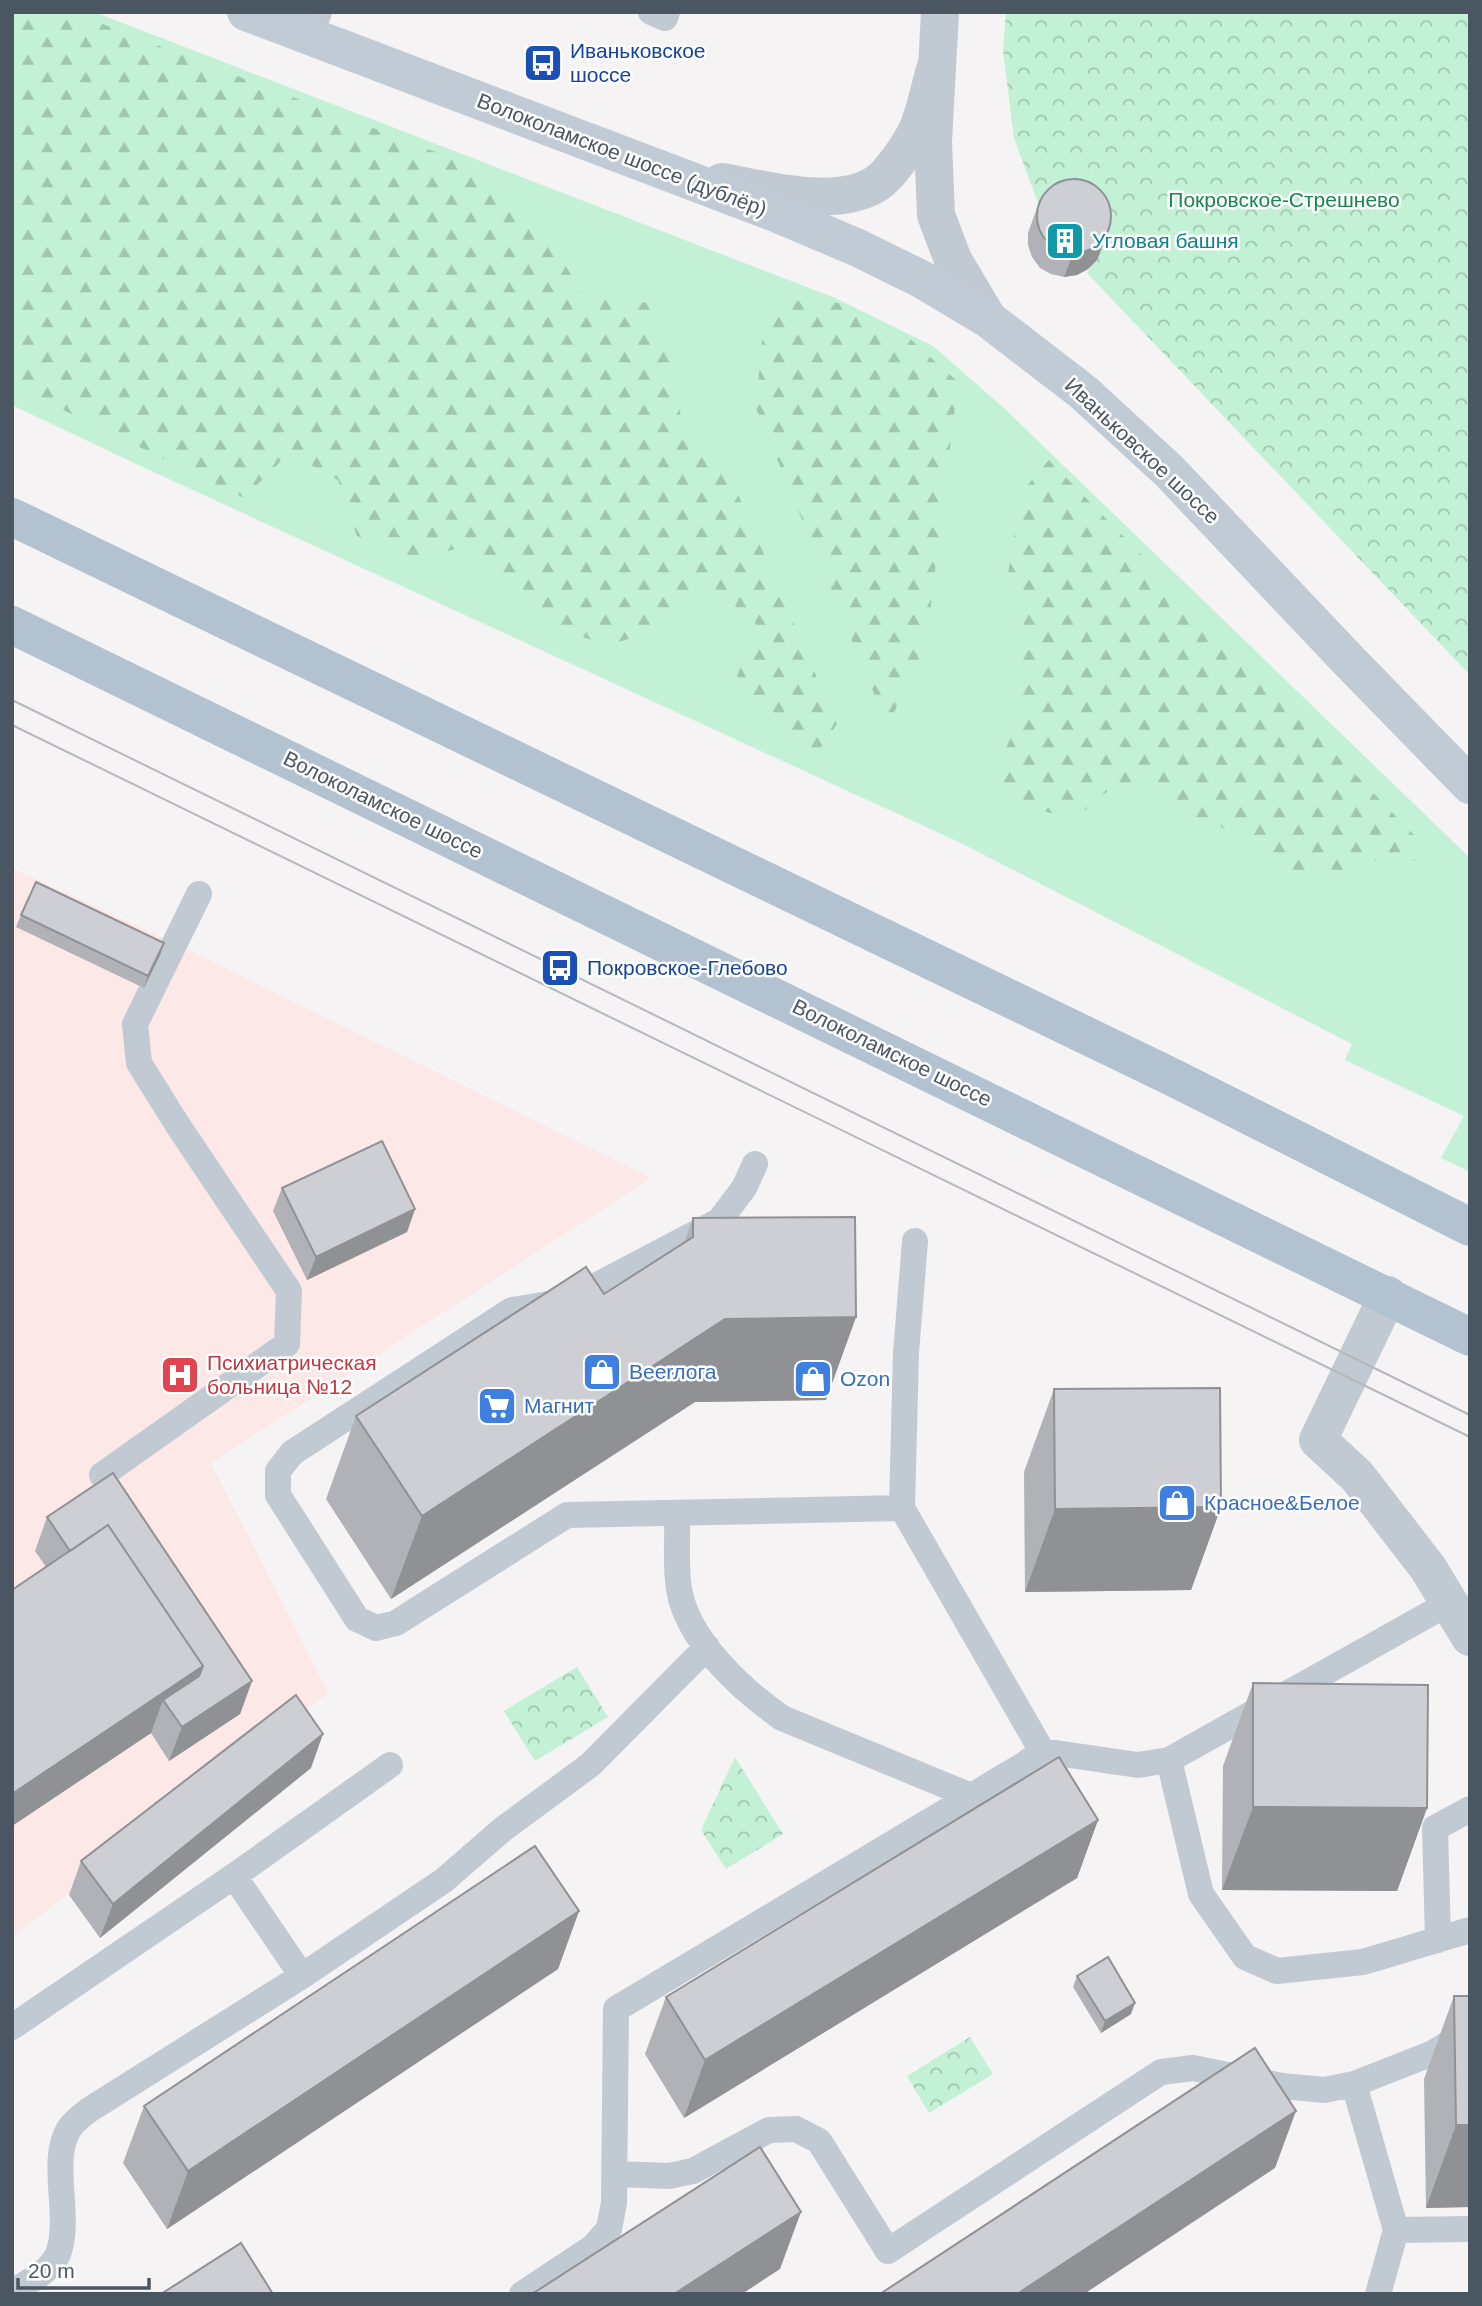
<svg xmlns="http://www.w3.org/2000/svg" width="1482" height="2306" viewBox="0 0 1482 2306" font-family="Helvetica,sans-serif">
	<defs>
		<pattern id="forest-firs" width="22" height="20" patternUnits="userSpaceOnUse" patternTransform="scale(1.75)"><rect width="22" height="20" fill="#c3f1d5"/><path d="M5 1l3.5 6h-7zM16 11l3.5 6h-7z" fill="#a0c6b0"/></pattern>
		<pattern id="park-crowns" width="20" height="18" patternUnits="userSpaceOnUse" patternTransform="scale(1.75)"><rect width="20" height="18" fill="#c3f1d5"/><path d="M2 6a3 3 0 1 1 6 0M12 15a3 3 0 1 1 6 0" fill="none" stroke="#a0c6b0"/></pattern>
	</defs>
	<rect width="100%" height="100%" fill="#f5f3f3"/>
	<path fill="#fce8e6" d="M12,868l162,75 477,235 -440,285 117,230 -316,244z"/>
	<path fill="#c3f1d5" d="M12,12h82l741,286 98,48 73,64 464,448v314l-29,-14 23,-42 -119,-56 7,-16 -391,-201 -827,-380 -122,-58z"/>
	<path fill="url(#forest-firs)" d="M12,12h59l401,154 78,73 31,53 66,11 24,57 11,63 46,48 109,253 -20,29 -30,-20 -50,-57 20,-51 -45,-39 -48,42 -55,17 -58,-17 -82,-82 -57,13 -55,-23 -19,-56 -49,-27 -45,45 -232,-113z
		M778,300l62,3 67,33 51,46 -33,272 -38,71 -131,-317 7,-79z
		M1049,460l375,385 -6,16h-48l-40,13 -47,1 -68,-53 -41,-7 -24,-36 -41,11 -34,29 -75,-18 3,-46 17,-38 3,-94 -16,-43 14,-87z"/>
	<path fill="url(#park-crowns)" d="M1006,12h464v663l-383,-402 15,-24 -61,-38 -27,-73 -11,-87z
		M577,1667l31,50 -73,44 -31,-50z
		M735,1757l48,77 -57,35 -25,-39z
		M970,2037l23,37 -64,39 -22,-37z"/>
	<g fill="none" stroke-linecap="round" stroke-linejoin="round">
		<path stroke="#c1cad2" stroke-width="26" d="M651,12l14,6 2,-6
			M310,37l9,-25
			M755,1164l-11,24 -25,33 -152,80 -55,9 -220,143 -14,18v24l79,124 19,9 20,-5 171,-108 335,-7 4,-155 9,-112
			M102,1475l185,-131 2,-53 -112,-167 -38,-61 -4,-39 64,-130
			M677,1513c1,24 -2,52 2,76 8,51 63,101 103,129l189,78
			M1042,1751l96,14 31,-5 280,-157
			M1169,1760l32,134 44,63 32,14 86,-9 107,-32
			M1438,1940l-3,-112 35,-19
			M302,1976l141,-95 60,-52 87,-64 117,-118
			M12,2027l222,-151 156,-111
			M615,2174l54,2 24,-5 76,-41 27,-1 23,12 69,110 273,-179 32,-4 89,18 42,4 30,-6
			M1396,2230l74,-1
			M12,2292c16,-10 38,-20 46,-38 14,-37 -9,-93 11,-125 4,-7 14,-14 20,-19l213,-134 -68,-100
			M522,2294l71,-47 16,-18 5,-26 2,-194 409,-245 17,-13 -140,-243
			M1378,2294l18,-64 -42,-146 79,-31 37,-23"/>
		<path stroke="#c1cad2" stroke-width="38" d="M940,12l-7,130 3,73 17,45 35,59
			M722,182c43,8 114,27 154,2 14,-9 35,-40 42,-56 8,-19 12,-42 18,-62
			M1388,1295l-70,145 39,36 71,92 42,69"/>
		<path stroke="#c1cbd6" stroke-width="38" d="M246,12l532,202 80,34 63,31 67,40 95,73 86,79 182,192 119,122"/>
		<path stroke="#b3c2d1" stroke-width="38" d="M12,517l1160,560 298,150
			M12,625l1458,712"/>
		<path stroke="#b5b8bd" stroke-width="2" d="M12,700l1458,715
			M12,725l1458,712"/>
	</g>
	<path fill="#b0b2b7" d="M1041,197l61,52 -5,11 -9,9 -11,6 -13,2 -13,-3 -11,-6 -8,-11 -4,-12v-12z
		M21,915l143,28 -4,12 -16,33 -128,-61z
		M282,1188l133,21 -8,23 -100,48 -34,-69z
		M693,1218l163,99 -30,83 -131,2 -304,197 -65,-100 30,-83 248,-122 80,-51z
		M1054,1389l167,118 -30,83 -166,2 -1,-120z
		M47,1517l205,164 -12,33 -71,47 -18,-28 -139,93v-236l34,-23 -11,-16z
		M1253,1683l174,125 -30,83 -175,-1 1,-124z
		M311,1768l-211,170 -31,-43 12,-34z
		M1098,1820l-21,58 -393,240 -39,-64 21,-57z
		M579,1911l-21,58 -391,260 -44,-66 21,-57z
		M1077,1976l54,38 -30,19 -28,-46z
		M1454,1996h16v211l-44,1 -2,-129z"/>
	<path fill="#909195" d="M1110,226l-13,34 -9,9 -11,6 -13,2 9,-23z
		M164,943l-4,12 -16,33 4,-12z
		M415,1209l-8,23 -100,48 9,-23z
		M856,1317l-30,83 -131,2 -304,197 31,-83 303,-197z
		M1221,1507l-30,83 -166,2 30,-83z
		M203,1666l-16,43 -24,-9 -12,33 -139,93v-32z
		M252,1681l-12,33 -71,47 13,-34z
		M323,1734l-12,34 -211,170 13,-34z
		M1253,1807l174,1 -30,83 -175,-1z
		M1098,1820l-21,58 -393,240 21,-58z
		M579,1911l-21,58 -391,260 21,-58z
		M1135,2003l-4,11 -30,19 4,-12z
		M1296,2111l-21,57 -191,126h-67z
		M1456,2125h14v82l-44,1z
		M801,2212l-21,57 -38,25h-68z"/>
	<path fill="#cdcfd5" stroke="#909195" stroke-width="2" d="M1037 216a37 37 0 1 1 74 0a37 37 0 1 1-74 0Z
		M36,882l128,61 -16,33 -127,-61z
		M382,1141l33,68 -99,48 -34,-69z
		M855,1217l1,100 -131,2 -303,197 -66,-100 230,-149 18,27 89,-57v-19z
		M1220,1388l1,119 -166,2 -1,-120z
		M113,1473l139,208 -70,46 -19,-27 36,-24 4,-10 -95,-141 -38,26 -23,-34z
		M108,1525l95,141 -191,128v-204z
		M1253,1683l175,2 -1,123 -174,-1z
		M296,1695l27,39 -210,170 -32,-43z
		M1059,1757l39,63 -393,240 -39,-63z
		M535,1846l44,65 -391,260 -44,-65z
		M1108,1957l27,46 -30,18 -28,-45z
		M1454,1996h16v129h-14z
		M1255,2048l41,63 -279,183h-137z
		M760,2147l41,65 -127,82h-142z
		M241,2243l32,51h-112z"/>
	<defs>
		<g id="bus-square" transform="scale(2.0125)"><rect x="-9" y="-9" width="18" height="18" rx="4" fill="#1a4fb4" stroke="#fff"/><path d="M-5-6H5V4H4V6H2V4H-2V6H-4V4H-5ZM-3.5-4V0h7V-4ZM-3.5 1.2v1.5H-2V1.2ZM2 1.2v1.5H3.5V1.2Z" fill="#fff"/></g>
		<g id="building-square" transform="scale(2.0125)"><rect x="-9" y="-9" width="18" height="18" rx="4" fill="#0f9aa8" stroke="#fff"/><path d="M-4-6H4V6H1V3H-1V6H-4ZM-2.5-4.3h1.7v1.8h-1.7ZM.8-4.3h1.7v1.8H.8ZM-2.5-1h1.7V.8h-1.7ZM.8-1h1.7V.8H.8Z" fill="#fff"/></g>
		<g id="shop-square" transform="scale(2.0125)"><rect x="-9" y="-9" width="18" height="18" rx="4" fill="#3f7fe0" stroke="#fff"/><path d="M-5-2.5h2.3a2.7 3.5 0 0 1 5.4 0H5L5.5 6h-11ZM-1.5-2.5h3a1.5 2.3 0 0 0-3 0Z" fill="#fff"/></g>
		<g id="hospital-square" transform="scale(2.0125)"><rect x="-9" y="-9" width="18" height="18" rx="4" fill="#e0444e" stroke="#fff"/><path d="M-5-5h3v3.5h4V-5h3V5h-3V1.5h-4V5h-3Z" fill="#fff"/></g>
		<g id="supermarket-square" transform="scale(2.0125)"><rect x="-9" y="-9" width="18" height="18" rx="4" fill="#3f7fe0" stroke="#fff"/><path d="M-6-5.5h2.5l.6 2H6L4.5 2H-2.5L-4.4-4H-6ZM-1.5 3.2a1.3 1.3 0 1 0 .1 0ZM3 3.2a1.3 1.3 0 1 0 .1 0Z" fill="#fff"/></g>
	</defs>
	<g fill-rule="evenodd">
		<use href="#bus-square" x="543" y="63"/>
		<use href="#building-square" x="1065" y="241"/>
		<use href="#bus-square" x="560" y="968"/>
		<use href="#shop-square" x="602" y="1372"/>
		<use href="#hospital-square" x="180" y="1375"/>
		<use href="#shop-square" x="813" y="1379"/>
		<use href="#supermarket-square" x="497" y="1406"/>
		<use href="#shop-square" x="1177" y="1503"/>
	</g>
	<g text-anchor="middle" stroke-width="5" stroke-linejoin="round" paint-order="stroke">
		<g font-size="21" fill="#164399" stroke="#fff" text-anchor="start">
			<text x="570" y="58">Иваньковское<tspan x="570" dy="24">шоссе</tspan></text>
			<text x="587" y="975">Покровское-Глебово</text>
		</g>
		<g font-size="21" fill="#4a5661" stroke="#fff">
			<text transform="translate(622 155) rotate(21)" y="7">Волоколамское шоссе (дублёр)</text>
			<text transform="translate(1142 451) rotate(43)" y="7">Иваньковское шоссе</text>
			<text transform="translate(383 805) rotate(26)" y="7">Волоколамское шоссе</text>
			<text transform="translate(892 1053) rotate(26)" y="7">Волоколамское шоссе</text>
		</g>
		<g font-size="21" fill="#17864f" stroke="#fff">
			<text x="1284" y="207">Покровское-Стрешнево</text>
		</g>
		<g font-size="21" fill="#0d838f" stroke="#fff" text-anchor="start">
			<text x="1092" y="248">Угловая башня</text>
		</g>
		<g font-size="21" fill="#be3a42" stroke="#fff" text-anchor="start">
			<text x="207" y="1370">Психиатрическая<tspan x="207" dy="24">больница №12</tspan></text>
		</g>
		<g font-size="21" fill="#366cbe" stroke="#fff" text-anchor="start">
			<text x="629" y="1379">Beerлога</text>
			<text x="840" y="1386">Ozon</text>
			<text x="524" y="1413">Магнит</text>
			<text x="1204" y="1510">Красное&amp;Белое</text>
		</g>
	</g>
	<rect width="1482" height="2306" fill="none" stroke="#4a5661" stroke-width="28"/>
	<path d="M18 2278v10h131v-10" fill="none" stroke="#4a5661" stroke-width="3.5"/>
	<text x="28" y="2278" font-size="21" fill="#4a5661" stroke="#ffffff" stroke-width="5" paint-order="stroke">20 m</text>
</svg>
